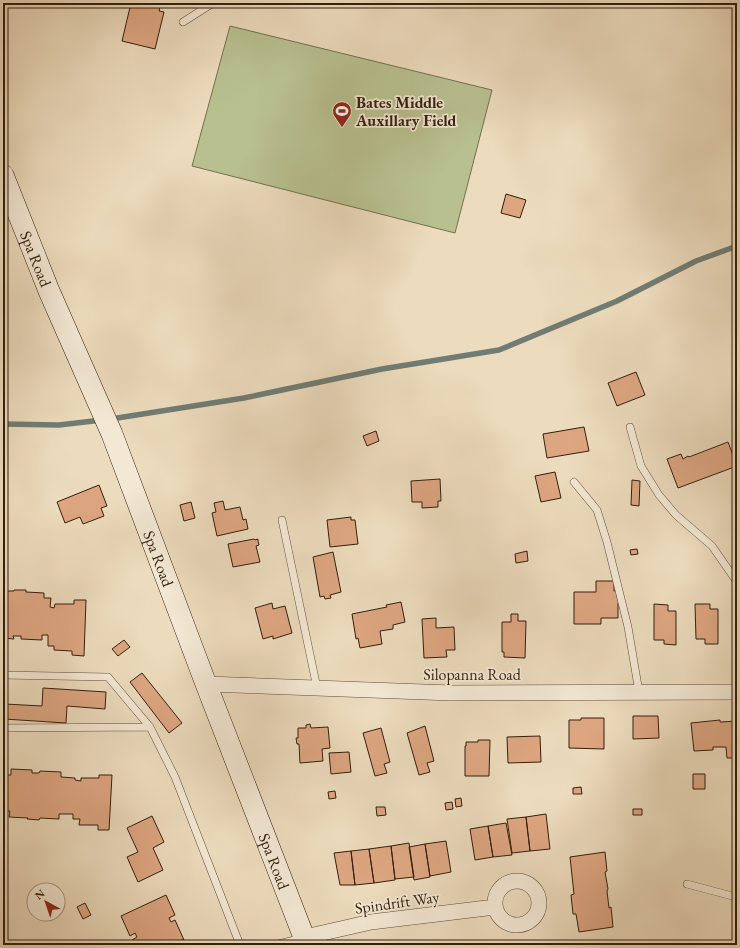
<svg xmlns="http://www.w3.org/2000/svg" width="740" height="948" viewBox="0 0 740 948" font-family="'EB Garamond',serif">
	<rect width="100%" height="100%" fill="#ecdbbd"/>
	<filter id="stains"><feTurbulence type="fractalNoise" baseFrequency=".005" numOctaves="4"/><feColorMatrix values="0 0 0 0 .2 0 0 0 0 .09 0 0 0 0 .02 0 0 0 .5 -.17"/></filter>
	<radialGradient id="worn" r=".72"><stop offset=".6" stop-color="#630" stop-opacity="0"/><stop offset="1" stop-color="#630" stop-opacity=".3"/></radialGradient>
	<path fill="#b8c090" stroke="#75704f" d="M230,26l262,64 -37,143 -263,-67z"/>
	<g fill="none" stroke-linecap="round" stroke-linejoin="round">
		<path stroke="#707c74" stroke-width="5.5" d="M111,419l133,-21 138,-29 117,-19 118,-49 79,-40 41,-15
			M3,424l56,1 43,-5"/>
	</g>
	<path fill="#dda681" stroke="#321f0e" d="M131,3h30l-2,8 5,1 -9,37 -33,-8z
		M506,194l20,6 -6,18 -19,-5z
		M636,372l9,23 -28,11 -9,-23z
		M584,427l5,24 -42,7 -4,-24z
		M376,431l3,10 -12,5 -4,-10z
		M728,442l9,24 -59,22 -11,-29 14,-5 2,5 5,-3 1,1z
		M555,472l6,26 -20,4 -6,-26z
		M440,479l1,22h-3v6l-16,1v-6h-10l-1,-21z
		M632,480l8,1 -1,25 -8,-1z
		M99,485l8,21 -6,2 3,8 -21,8 -3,-7 -15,6 -8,-21z
		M223,501l2,9 15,-3 3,13 3,-1 2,10 -31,7 -5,-23 4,-1 -2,-9z
		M191,502l4,16 -11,3 -4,-16z
		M351,517v3h4l3,24 -28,3 -3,-27z
		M254,539l1,1 3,-1v2l1,4 -3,1 4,16 -27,5 -5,-23z
		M637,549l1,5 -7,1 -1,-5z
		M527,551l1,10 -12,2 -1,-9z
		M333,552l8,40 -11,3 1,3 -6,1 -1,-3 -4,1 -7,-40z
		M596,581h18v10h3v6h2v6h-1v15h-17v6h-27v-32h22z
		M14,590h12v2l18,1v5h7l-1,9 4,1 1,-4h19v-4h12l-2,56 -12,-1v-4l-18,-1v-4h-6v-11h-6v5l-21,-1v-3h-8l1,3 -11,-1v-47h11z
		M401,602l4,20 -12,3v4l-13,2 2,13 -22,4 -2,-10 -2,1 -4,-25 35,-7 -1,-2z
		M272,603l1,6 12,-3 7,27 -19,6v-3l-10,3 -8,-31z
		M654,604l14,1v6h8v34l-12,-1v-4h-10z
		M695,604h15v5h8v35h-13v-5h-9z
		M511,614h7v7h8l-1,37 -21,-1v-5h-2v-30h9z
		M436,618v10l18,-1 1,23h-9l1,7 -23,1 -2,-39z
		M124,640l6,7 -12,9 -6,-7z
		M142,673l40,50 -13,10 -39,-51z
		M43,688l63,4 -1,17 -38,-3 -1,17 -62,-4 1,-15 37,2z
		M633,716h25l1,22 -26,1z
		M581,718h23v31l-35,-1v-28h12z
		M720,720v2l17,-1v37h-10l-1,-11h-13v3l-19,1 -3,-28z
		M310,724l1,4 17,-1 2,21 -8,1 1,12 -23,2 -1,-19h-2l-1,-6h2v-10h8v-3z
		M425,726l9,35 -7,2 3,9 -11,3 -12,-42z
		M381,728l9,34 -6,2 3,9 -12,3 -12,-43z
		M540,736l1,26 -33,1 -1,-26z
		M478,740h12l-1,36h-24v-30h1v-4h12z
		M349,752l2,20 -20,2 -2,-21z
		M11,769l21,1v3h7l1,-2 21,1v5l14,1v2l6,1v-3h18v-3h13l-3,55h-11v-5h-19l1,-6h-7v-5h-14v5l-19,-1 -1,2 -12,-1 1,-1 -19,-1 1,-6h-6l-1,6v-39l1,-3h7z
		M693,774h12v15h-12z
		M581,787l1,7h-9v-6z
		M335,791l1,7 -7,1 -1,-7z
		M461,798l1,8 -6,1 -1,-8z
		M452,802l1,7 -7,1 -1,-7z
		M376,807h9l1,8 -9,1z
		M633,809h9v6h-9z
		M546,814l4,35 -20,2 -4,-34z
		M152,816l12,26 -11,6 10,22 -25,12 -11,-25 11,-5 -11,-24z
		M526,817l4,34 -18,2 -5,-34z
		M506,823l6,32 -19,2 -5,-31z
		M488,826l5,31 -18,3 -5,-31z
		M446,841l5,31 -21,4 -5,-32z
		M409,843l5,34 -19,2 -4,-33z
		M425,844l5,33 -16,3 -5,-33z
		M391,846l4,34 -21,3 -5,-34z
		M369,849l5,34 -19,2 -4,-34z
		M351,851l4,34h-15l-6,-32z
		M605,852l2,19 -2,1 3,17 -1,2 2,17 2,-1 2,20 -34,5 -3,-18h-3l-2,-19 3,-1 -4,-37z
		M166,895l9,20 -6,3 2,4 4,-2 9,20h-3l3,5h-50l-2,-5 5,-3 -2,-4 -5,3 -9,-20z
		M85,903l6,12 -8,4 -6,-12z"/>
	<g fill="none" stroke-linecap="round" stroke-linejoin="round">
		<g stroke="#604e3a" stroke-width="8">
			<path id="service" d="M183,22l30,-19
				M630,427l11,39 18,29 17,20 36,31 25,36
				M574,482l23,28 10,32 21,85 11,65
				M282,520l35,168
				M3,675l105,2 42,50 25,50 65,168
				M3,728l147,-1
				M687,884l49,13 1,-4
				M274,945l29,-7"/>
		</g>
		<g stroke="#604e3a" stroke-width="16">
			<path id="minor" d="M206,684l246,9 285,-1
				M495 903a22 22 0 1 1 44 0a22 22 0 1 1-44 0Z
				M305,937l66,-15 124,-15"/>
		</g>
		<g stroke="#321f0e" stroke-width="22">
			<g id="secondary">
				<path id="s1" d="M3,175l46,116 63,143 94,250 101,261"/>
			</g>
		</g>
		<use href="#service" stroke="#f3e8d4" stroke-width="7"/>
		<use href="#minor" stroke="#f3e8d4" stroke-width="15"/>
		<use href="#secondary" stroke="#f3e8d4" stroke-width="21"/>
	</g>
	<defs>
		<g id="stadium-pin" transform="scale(1)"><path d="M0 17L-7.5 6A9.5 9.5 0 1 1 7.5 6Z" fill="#8f2418" stroke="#f3e8d4"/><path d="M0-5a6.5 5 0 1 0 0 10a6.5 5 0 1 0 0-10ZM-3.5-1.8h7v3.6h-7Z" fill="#fff"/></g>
	</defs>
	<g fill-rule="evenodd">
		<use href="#stadium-pin" x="342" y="111"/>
	</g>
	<g text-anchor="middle" stroke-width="3.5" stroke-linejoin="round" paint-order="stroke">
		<g font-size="16" font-weight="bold" fill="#321f0e" stroke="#f3e8d4" text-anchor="start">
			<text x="356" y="108">Bates Middle<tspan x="356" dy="18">Auxillary Field</tspan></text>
		</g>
		<g font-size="16" fill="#321f0e" stroke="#f3e8d4">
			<text dy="6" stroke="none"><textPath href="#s1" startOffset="90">Spa Road</textPath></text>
			<text dy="6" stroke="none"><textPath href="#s1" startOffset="414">Spa Road</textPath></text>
			<text x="472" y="680">Silopanna Road</text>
			<text dy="6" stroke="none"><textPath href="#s1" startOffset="738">Spa Road</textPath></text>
			<text transform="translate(397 902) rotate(-8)" y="6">Spindrift Way</text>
		</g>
	</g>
	<rect width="740" height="948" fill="none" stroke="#ecdbbd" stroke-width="16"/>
	<rect x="4" y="4" width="732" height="940" fill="none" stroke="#321f0e" stroke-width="2"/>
	<rect x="8" y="8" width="724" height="932" fill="none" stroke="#321f0e"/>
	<g transform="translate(46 902) rotate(320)"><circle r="19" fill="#f3e8d4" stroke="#a69885"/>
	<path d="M0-3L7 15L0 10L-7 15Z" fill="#8f2418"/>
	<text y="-6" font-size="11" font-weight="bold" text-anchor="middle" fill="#321f0e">N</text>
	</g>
	<rect width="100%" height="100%" filter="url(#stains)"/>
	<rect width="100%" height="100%" fill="url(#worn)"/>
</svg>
